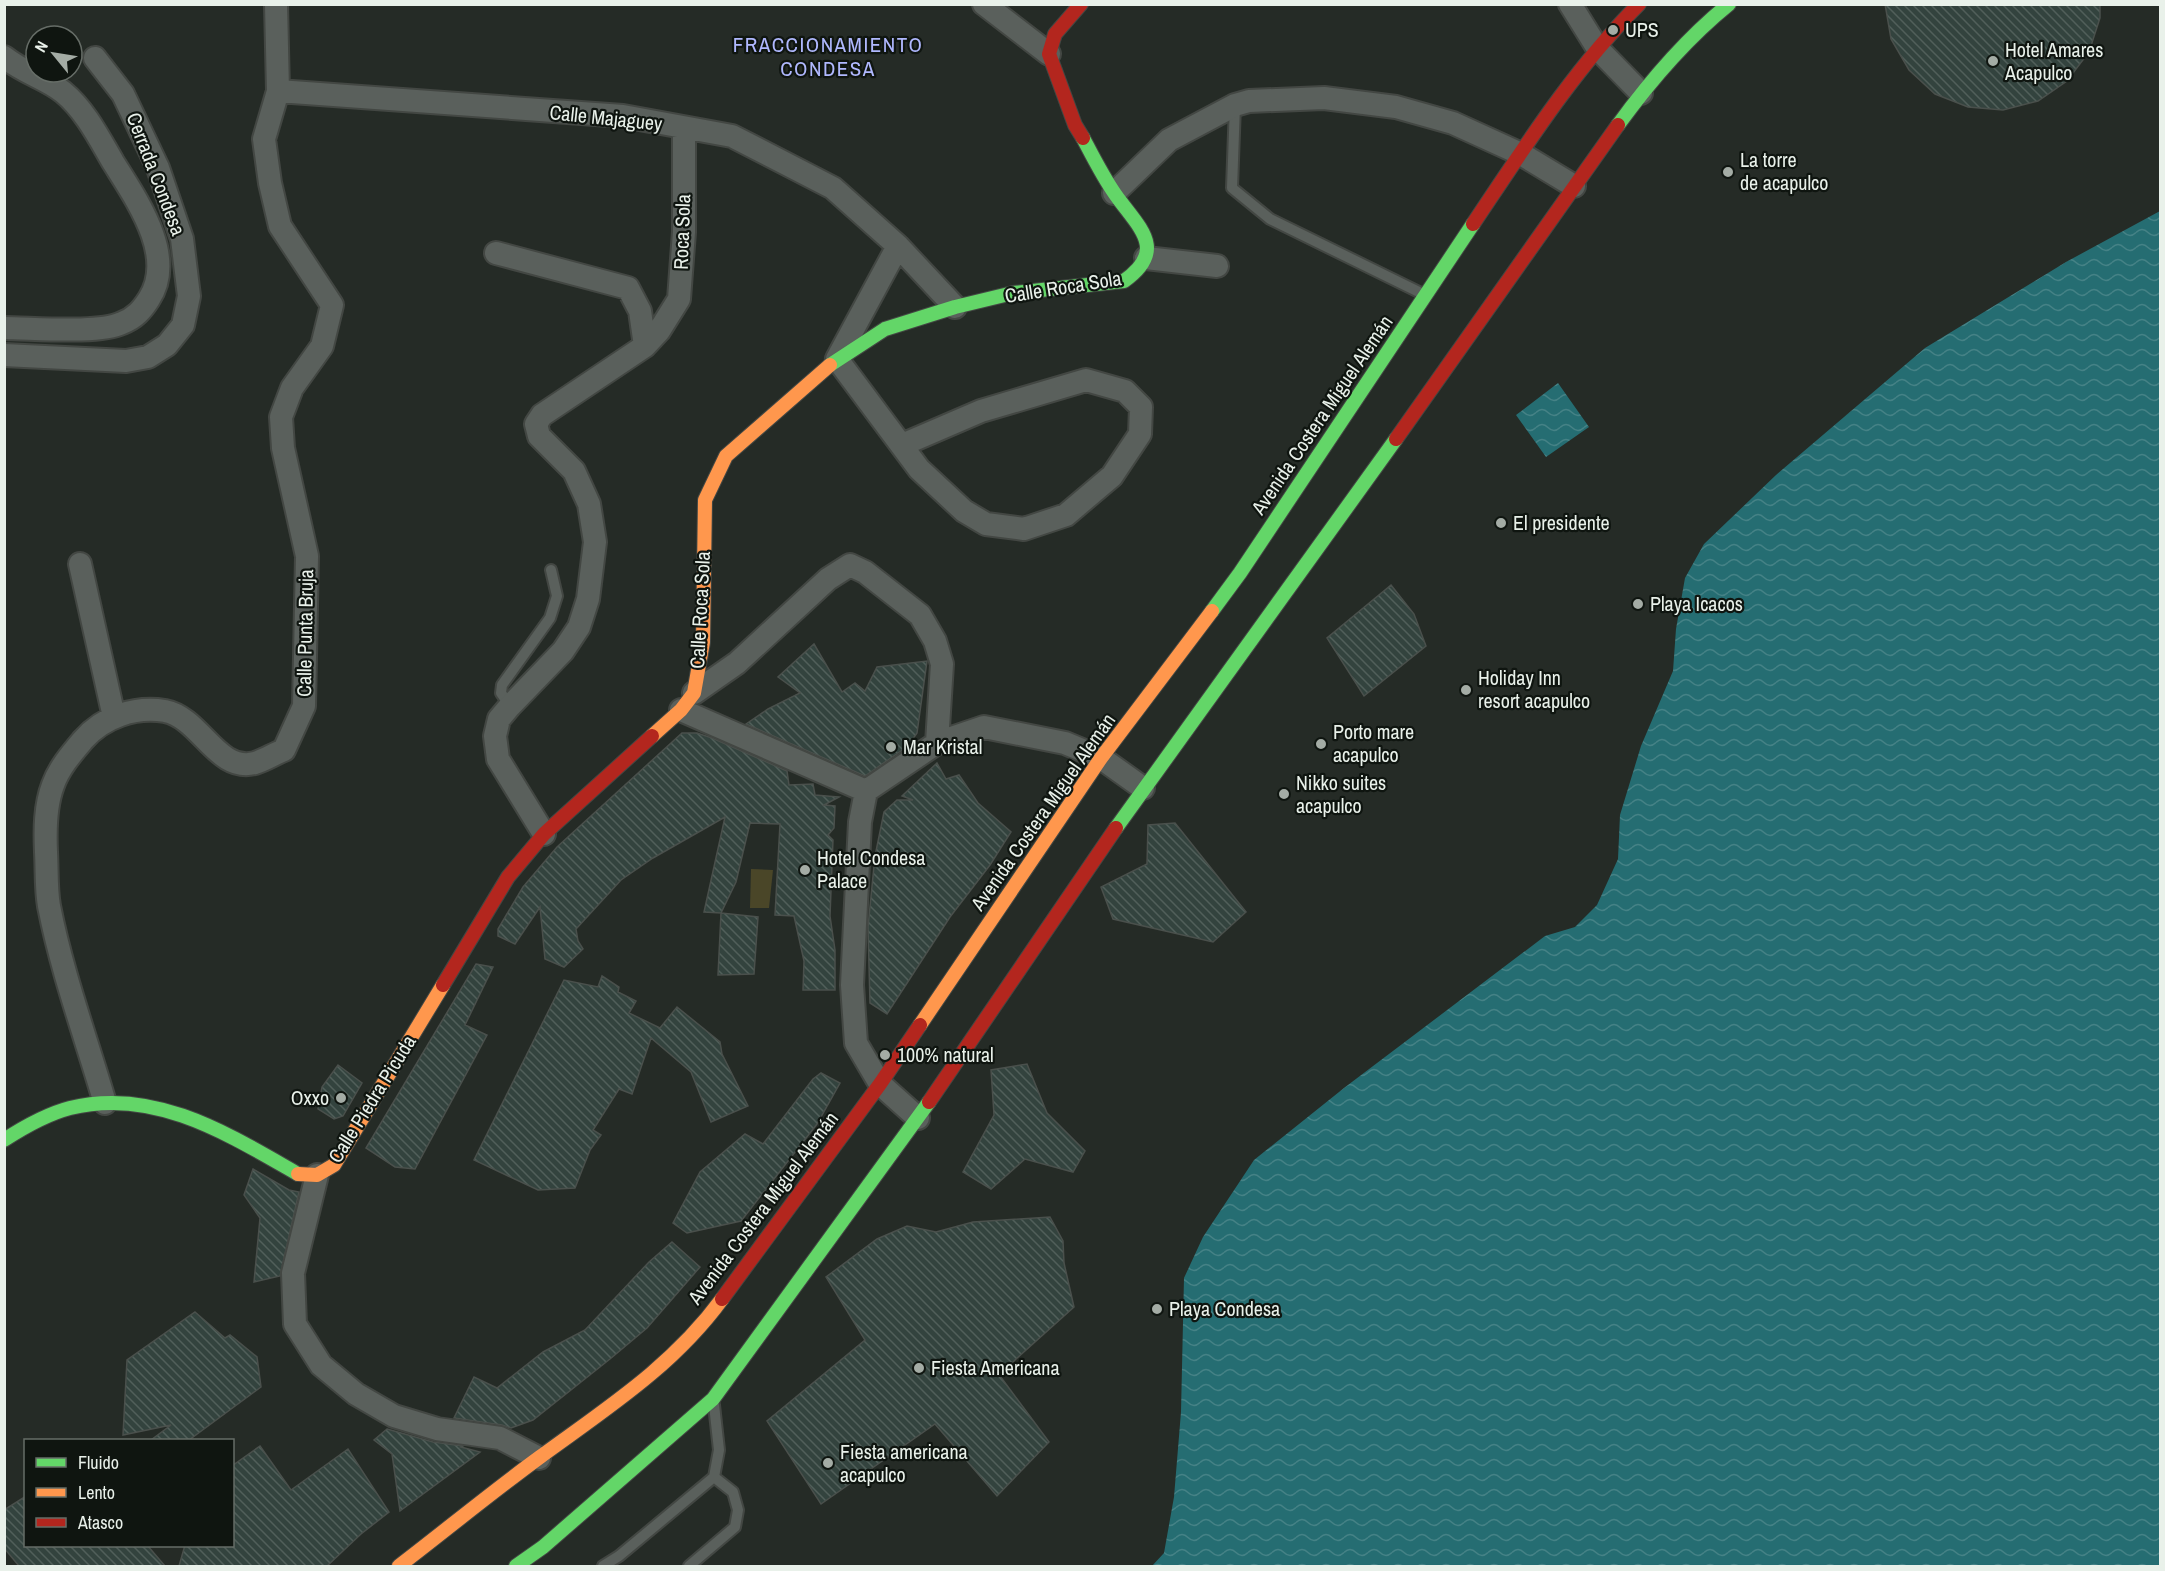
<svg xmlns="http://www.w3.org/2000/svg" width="2165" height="1571" viewBox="0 0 2165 1571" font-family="'Archivo Narrow',sans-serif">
	<defs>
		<pattern id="water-waves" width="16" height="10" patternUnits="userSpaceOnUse" patternTransform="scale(1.5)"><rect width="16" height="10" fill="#256d72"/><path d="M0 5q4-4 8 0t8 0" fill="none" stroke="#458286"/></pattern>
		<pattern id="building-back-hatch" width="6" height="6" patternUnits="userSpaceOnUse" patternTransform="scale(1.5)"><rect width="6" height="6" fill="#33433e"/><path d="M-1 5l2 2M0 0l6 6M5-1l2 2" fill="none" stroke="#515f5a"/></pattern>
	</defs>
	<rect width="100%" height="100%" fill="#252b26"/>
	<path fill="#4a4628" d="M751,869l22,1 -4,38h-19z"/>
	<path fill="url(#water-waves)" d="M2160,211v1355h-1008l12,-13 10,-56 7,-85 3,-134 19,-41 51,-77 90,-72 201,-152 30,-9 22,-22 21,-46 2,-44 21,-69 32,-75 3,-42 9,-51 19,-34 72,-69 149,-127 141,-86z
		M1558,383l31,44 -43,30 -30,-42z"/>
	<path fill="url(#building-back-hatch)" stroke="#4a504c" stroke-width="1.5" d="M1885,4h215v14l-11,34 -22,29 -29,20 -35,9 -35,-3 -33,-13 -26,-24 -18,-31z
		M1391,585l23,29 12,32 -62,50 -37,-58z
		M814,644l28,48 13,-9 10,8 12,-24 50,-6 -10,72 -9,13 -43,30 -119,-52 22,-15 32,-16 -22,-16z
		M682,733h15l15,5 75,33 2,14 24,-1 2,11 24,2 -15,8 11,1 -1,22 -6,7 5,5 -3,76 5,34v40h-32l1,-29 -10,-45 -19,-1 5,-91 -30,-1 -14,59 -15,31 -17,-1 21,-95 -72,41 -32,22 -45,49 2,12 5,8 -19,18 -19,-8 -5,-52 -25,37 -17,-8v-7l25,-42 34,-40z
		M937,763l9,16 13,-4 19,28 33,29 -21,33 -40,52 -63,97 -17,-11 -2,-76 7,-71 9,-44 13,-12h16l-11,-4z
		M1175,823l71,89 -33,30 -100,-23 -12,-32 46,-23 1,-39z
		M721,913l37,4 -4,57 -36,1z
		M476,964l17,3 -28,58 22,10 -72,134 -20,-2 -29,-19z
		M602,976l17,11 -1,5 18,9 -7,12 31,15 17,-21 43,35 2,12 26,52 -37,16 -20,-50 -40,-34 -19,56 -13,-5 -26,41 8,5 -11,15 -15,38 -37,2 -64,-30 90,-180 34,7z
		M1027,1064l20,49 38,38 -12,21 -48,-13 -34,30 -28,-17 31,-57 -3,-45z
		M338,1065l24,18 -19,33 -9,3 -16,-10 4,-22z
		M821,1073l19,10 -23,41 -76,97 -54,12 -14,-10 27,-51 45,-38 18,10 50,-65z
		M253,1169l36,21 10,2 -19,84 -26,6 6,-64 -16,-23z
		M1050,1217l13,24 1,22 10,44 -59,53 -15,16 49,66 -52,54 -62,-72 -114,80 -54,-83 98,-81 -39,-63 51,-38 30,-13 29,6 37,-10z
		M672,1242l28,25 -53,61 -37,31 -77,61 -22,8 -9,-3 -48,-7 20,-41 23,11 46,-36 42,-22 64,-68z
		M195,1312l30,26 5,-3 27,22 4,30 -72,53h-38l20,-15 -48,10 4,-75z
		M387,1429l46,13 30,4 -2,1 19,5 -80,59 -8,-57 -18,-14z
		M260,1446l31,44 57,-41 41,63 -28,22 -34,32h-148l6,-21h47v-79z
		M26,1496v49h121l18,21h-146l-15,-18v-38z"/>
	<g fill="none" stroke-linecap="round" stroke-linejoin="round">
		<g stroke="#434743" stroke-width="14">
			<path id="lane" d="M1235,105l-3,83 38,31 153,75
				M510,706l-9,-13 1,-8 48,-67 7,-22 -6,-26
				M603,1566l16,-10 95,-79 5,-27 -5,-45
				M689,1566l46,-39 3,-17 -5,-18 -19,-15"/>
		</g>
		<g stroke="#434743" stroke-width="26">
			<path id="street" d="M984,4l65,50
				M1570,4l28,45 43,44
				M4,57c20,16 41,21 59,35 22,18 36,46 50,70 23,37 64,94 36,137 -7,11 -14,19 -27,24 -23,11 -89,5 -118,5
				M278,91l345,25 109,20 101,52 65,58 57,61
				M1114,193l55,-53 66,-35 14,-4 75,-3 72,9 57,16 68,31 53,32
				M898,246l-61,113 82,110 45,42 22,13 38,5 42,-14 46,-39 28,-42 1,-27 -16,-16 -39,-11 -105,31 -79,34
				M496,253l132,35 12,23 5,35
				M1146,258l71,8
				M4,355l122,6 22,-4 19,-12 16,-20 6,-29 -7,-57 -24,-71 -35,-74 -28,-36
				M80,564l34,153
				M694,693l43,-30 91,-84 22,-14 15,7 55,43 15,26 7,23 -5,79
				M681,710l185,81
				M544,834l-46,-75 -3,-23 4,-17 11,-13 53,-55 16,-24 9,-28 7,-57 -6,-38 -15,-33 -35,-35 -3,-12 6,-9 103,-69 14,-15 20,-32 5,-67v-104
				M105,1103c-19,-65 -43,-130 -56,-197 -3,-17 -2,-36 -3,-54 -1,-22 -1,-46 7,-67 6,-17 19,-32 30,-45 20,-23 52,-34 82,-29 36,7 52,62 90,52 10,-3 19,-9 29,-13l20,-44 3,-150 -24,-108 -2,-31 11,-29 30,-42 10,-41 -52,-79 -10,-43 -6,-44 14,-48 -2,-87
				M918,1118l-38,-34 -24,-41 -4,-58 8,-163 6,-31 71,-48 47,-16 81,16 36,15 42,30
				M317,1175l-24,98 2,51 26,41 35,29 38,22 43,13 63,9 39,20"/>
		</g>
		<g stroke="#434743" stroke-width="16">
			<path id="fast" d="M1618,125c32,-44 69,-87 111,-121
				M830,365l55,-36 70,-22 58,-14 111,-12c45,-32 14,-54 -9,-87 -12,-17 -22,-37 -32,-56
				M1212,611l28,-38 233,-349
				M1116,828l280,-389
				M4,1140c20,-13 43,-26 66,-32 84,-21 158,26 228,66
				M516,1566l27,-19 170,-148 216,-297"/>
		</g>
		<g stroke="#434743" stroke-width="16">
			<path id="slow" d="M652,736l29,-26 13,-17 9,-51 2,-142 21,-44 104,-91
				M920,1025l181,-267 111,-147
				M298,1174l19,1 17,-10 109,-180
				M399,1566c47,-36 93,-74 141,-109 67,-49 133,-91 182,-158"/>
		</g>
		<g stroke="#434743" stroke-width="16">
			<path id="jam" d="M1081,4l-26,30 -6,20 26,71 8,13
				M1473,224c51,-76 101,-155 166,-220
				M1396,439l222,-314
				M443,985l65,-108 36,-43 108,-98
				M929,1102l187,-274
				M722,1299l158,-215 40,-59"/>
		</g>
		<use href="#lane" stroke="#5a605c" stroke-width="10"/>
		<use href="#street" stroke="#5a605c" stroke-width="22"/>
		<use href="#fast" stroke="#63d668" stroke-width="14"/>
		<use href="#slow" stroke="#ff974d" stroke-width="14"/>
		<use href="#jam" stroke="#b3261e" stroke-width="14"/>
	</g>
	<g fill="#a4aca5" stroke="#0f1510" stroke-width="2">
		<circle cx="1613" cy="30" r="6"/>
		<circle cx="1993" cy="61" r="6"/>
		<circle cx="1728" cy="172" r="6"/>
		<circle cx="1501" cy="523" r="6"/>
		<circle cx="1638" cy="604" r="6"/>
		<circle cx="1466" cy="690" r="6"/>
		<circle cx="1321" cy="744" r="6"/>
		<circle cx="891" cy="747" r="6"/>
		<circle cx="1284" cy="794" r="6"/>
		<circle cx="805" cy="870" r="6"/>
		<circle cx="885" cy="1055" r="6"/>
		<circle cx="341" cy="1098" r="6"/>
		<circle cx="1157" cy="1309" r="6"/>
		<circle cx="919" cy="1368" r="6"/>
		<circle cx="828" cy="1463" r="6"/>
	</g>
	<g text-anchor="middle" stroke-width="4.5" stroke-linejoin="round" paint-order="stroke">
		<g font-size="20" fill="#e9f1ea" stroke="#0f1510" text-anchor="start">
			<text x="1625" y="37">UPS</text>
			<text x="2005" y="57">Hotel Amares<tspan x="2005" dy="23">Acapulco</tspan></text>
			<text x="1740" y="167">La torre<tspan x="1740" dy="23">de acapulco</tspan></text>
			<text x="1513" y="530">El presidente</text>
			<text x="1650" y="611">Playa Icacos</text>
			<text x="1478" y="685">Holiday Inn<tspan x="1478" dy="23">resort acapulco</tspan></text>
			<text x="1333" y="739">Porto mare<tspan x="1333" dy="23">acapulco</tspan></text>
			<text x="903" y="754">Mar Kristal</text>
			<text x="1296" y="790">Nikko suites<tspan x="1296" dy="23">acapulco</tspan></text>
			<text x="817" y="865">Hotel Condesa<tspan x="817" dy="23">Palace</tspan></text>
			<text x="897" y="1062">100% natural</text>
			<text x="329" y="1105" text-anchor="end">Oxxo</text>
			<text x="1169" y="1316">Playa Condesa</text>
			<text x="931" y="1375">Fiesta Americana</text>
			<text x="840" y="1459">Fiesta americana<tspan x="840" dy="23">acapulco</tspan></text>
		</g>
		<g font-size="20" fill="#e9f1ea" stroke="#0f1510">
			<text transform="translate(606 118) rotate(6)" y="7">Calle Majaguey</text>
			<text transform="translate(156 174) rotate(69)" y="7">Cerrada Condesa</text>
			<text transform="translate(682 232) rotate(-88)" y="7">Roca Sola</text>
			<text transform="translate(1063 287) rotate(-9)" y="7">Calle Roca Sola</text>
			<text transform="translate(1322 415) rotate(-56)" y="7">Avenida Costera Miguel Alemán</text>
			<text transform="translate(700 610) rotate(-87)" y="7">Calle Roca Sola</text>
			<text transform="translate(305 633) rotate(-89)" y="7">Calle Punta Bruja</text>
			<text transform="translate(1043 812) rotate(-55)" y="7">Avenida Costera Miguel Alemán</text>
			<text transform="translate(372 1099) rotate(-58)" y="7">Calle Piedra Picuda</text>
			<text transform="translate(763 1208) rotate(-53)" y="7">Avenida Costera Miguel Alemán</text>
		</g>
		<g font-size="21" letter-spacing="1.5" fill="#b0b8fe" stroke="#0f1510">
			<text x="828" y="52">FRACCIONAMIENTO<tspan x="828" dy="24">CONDESA</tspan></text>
		</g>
	</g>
	<rect width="2165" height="1571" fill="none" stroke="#e9f1ea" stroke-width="12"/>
	<rect x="24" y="1439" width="210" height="108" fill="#0f1510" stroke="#666d67" stroke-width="1.5"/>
	<rect x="36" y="1458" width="30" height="9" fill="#63d668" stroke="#666d67" stroke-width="1.5"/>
	<text x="78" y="1469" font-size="18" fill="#e9f1ea">Fluido</text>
	<rect x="36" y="1488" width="30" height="9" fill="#ff974d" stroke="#666d67" stroke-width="1.5"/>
	<text x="78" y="1499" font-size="18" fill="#e9f1ea">Lento</text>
	<rect x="36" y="1518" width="30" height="9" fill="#b3261e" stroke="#666d67" stroke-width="1.5"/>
	<text x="78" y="1529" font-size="18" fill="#e9f1ea">Atasco</text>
	<g transform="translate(54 54) rotate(300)"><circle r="28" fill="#0f1510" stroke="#666d67" stroke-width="1.5"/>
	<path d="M0-4.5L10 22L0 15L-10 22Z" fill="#a4aca5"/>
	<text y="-9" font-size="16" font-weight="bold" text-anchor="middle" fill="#e9f1ea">N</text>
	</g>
</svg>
